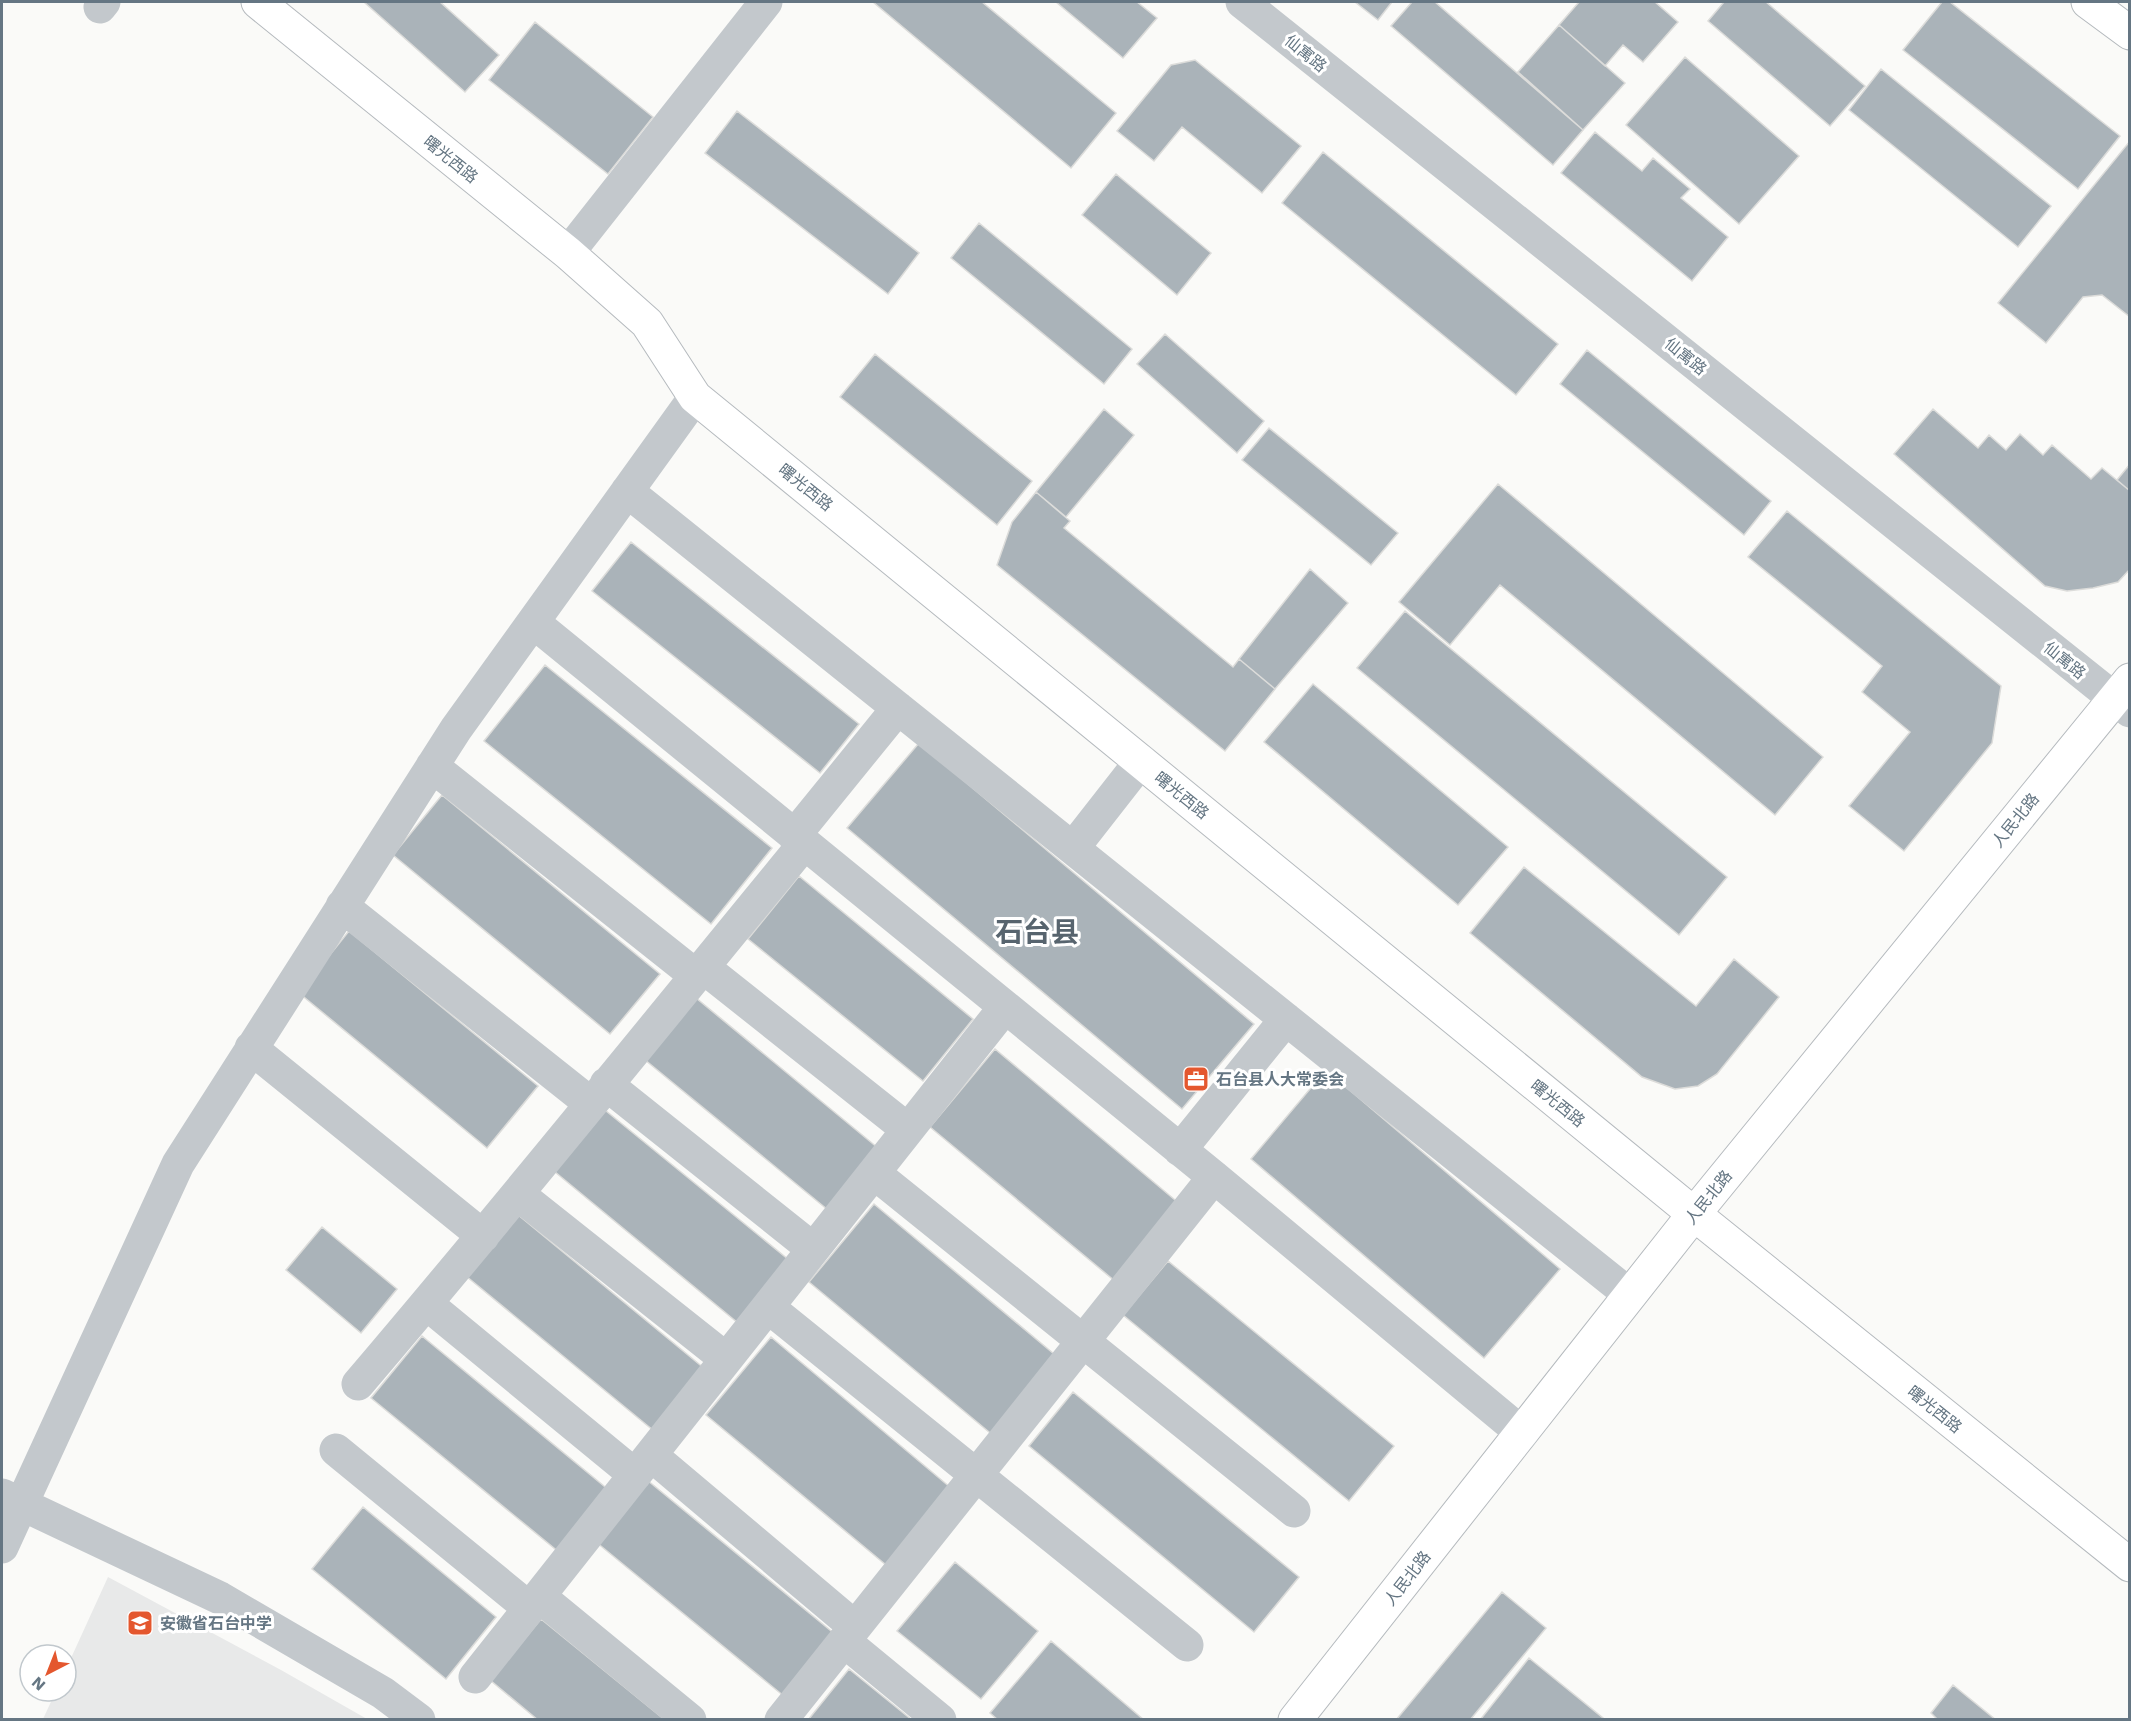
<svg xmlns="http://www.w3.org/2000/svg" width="2131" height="1721" viewBox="0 0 2131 1721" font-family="'Work Sans','Noto Sans SC',sans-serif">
	<rect width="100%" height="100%" fill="#fafaf8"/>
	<path fill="#e8e9e9" d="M108,1577l173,93 86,49h-324l13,-28h10v-22z"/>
	<path fill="#aab3b9" stroke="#dcdcda" stroke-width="1.5" d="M364,2h76l59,53 -34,37z
		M873,2h109l134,111 -45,55z
		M1056,2h81l20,16 -34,40z
		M1355,2h37l-14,18z
		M1412,2h23l148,128 -30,35 -162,-139z
		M1579,2h76l23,20 -35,40 -20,-17 -18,21 -46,-41z
		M1724,2h42l99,84 -35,40 -122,-105z
		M1942,2h8l170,134 -42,53 -175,-139z
		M535,22l118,95 -45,57 -119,-94z
		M1559,25l66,58 -42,47 -65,-58z
		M1685,57l114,99 -60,68 -113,-99z
		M1195,60l106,86 -39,47 -80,-66 -28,34 -37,-30 54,-66z
		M1881,69l170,137 -33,41 -169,-137z
		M737,111l182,142 -31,41 -183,-141z
		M1595,132l47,39 11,-13 37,31 -9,9 47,39 -36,44 -131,-108z
		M2130,141v176l-28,-22 -19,2 -37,46 -48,-40z
		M1323,152l235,192 -42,51 -234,-192z
		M1116,174l95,79 -34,42 -95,-80z
		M979,223l153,126 -28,35 -153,-126z
		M1165,334l99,87 -27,32 -100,-89z
		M1587,350l184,151 -27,34 -184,-151z
		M875,354l157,127 -35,44 -157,-128z
		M1104,409l30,26 -68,82 -30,-25z
		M1933,409l45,39 11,-13 17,15 14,-16 23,21 9,-10 39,34 11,-11 28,23v78l-12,13 -25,6 -26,3 -22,-5 -151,-132z
		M1269,428l129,105 -27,32 -129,-105z
		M2130,464v27l-13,-11z
		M1498,484l325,273 -48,58 -275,-230 -50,60 -51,-43z
		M1036,492l34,29 -6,7 169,139 6,-8 36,30 -50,62 -228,-186 15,-43z
		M1787,511l214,175 -9,57 -88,108 -55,-45 61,-74 -48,-40 20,-26 -134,-109z
		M631,542l228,182 -39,49 -228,-182z
		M1310,569l38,34 -73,86 -36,-30z
		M1405,611l322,266 -48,58 -322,-267z
		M545,665l227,183 -61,76 -227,-183z
		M1313,684l195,163 -50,58 -194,-163z
		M919,743l335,281 -72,85 -335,-281z
		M442,795l218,179 -50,60 -217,-179z
		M1524,867l172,139 38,-47 45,38 -62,77 -19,12 -23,3 -33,-12 -172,-144z
		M799,876l174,143 -50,62 -175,-142z
		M349,931l189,155 -51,62 -188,-155z
		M690,993l188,155 -50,62 -189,-155z
		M995,1049l186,156 -65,77 -186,-155z
		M1326,1070l234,199 -76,89 -233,-199z
		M600,1106l189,154 -51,63 -189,-156z
		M874,1204l186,155 -65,78 -186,-155z
		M517,1214l188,155 -51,62 -188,-155z
		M322,1227l75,62 -36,44 -75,-63z
		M1168,1261l226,185 -45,55 -226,-186z
		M422,1336l188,155 -50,62 -189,-155z
		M771,1337l186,156 -65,77 -186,-155z
		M1073,1392l226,185 -45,55 -225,-186z
		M647,1480l189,155 -51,62 -189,-155z
		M363,1507l133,110 -50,62 -134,-110z
		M955,1562l83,69 -57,68 -84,-68z
		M1502,1592l44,36 -76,92h-74z
		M541,1619l124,101h-127l-48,-40z
		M1051,1641l93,79h-146l-8,-7z
		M1529,1658l74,60 -1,2h-122z
		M849,1669l63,51h-104z
		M1953,1685l43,35h-58l-7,-7z"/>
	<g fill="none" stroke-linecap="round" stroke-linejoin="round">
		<g stroke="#b5babe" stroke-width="35">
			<path id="major" d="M258,2l310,251 79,70 48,74 999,817 436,351
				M1295,1720l399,-506 436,-534"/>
		</g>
		<g stroke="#b4b9bd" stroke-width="35">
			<path id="highway" d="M2088,2l42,31"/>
		</g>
		<path stroke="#c3c8cc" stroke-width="33" d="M1242,2l888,709
			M100,7l4,-5
			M568,253l198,-251
			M627,491l1003,804
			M533,622l681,555 308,256
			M432,766l263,209
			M794,836l104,-128
			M1073,848l68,-87
			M342,906l248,197
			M703,967l204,162
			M251,1048l232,188
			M606,1084l207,165
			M1180,1150l106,-131
			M874,1173l420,338
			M518,1194l208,165
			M427,1304l208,171
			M768,1307l419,338
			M358,1384c152,-178 298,-360 446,-540
			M336,1450l193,158
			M651,1455l204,172
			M2,1495l218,103 163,95 36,27
			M2,1547l176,-383 278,-435 239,-332
			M539,1596l151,124
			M844,1641l96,79
			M475,1677l530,-670
			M781,1720l433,-543"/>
		<use href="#major" stroke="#fff" stroke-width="33"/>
		<use href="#highway" stroke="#fff" stroke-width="33"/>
	</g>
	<defs>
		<g id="office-square" transform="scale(1.35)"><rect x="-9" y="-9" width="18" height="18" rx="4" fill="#e4572e" stroke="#fff"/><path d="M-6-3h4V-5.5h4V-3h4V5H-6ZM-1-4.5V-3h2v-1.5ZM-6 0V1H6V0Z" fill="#fff"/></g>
		<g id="school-square" transform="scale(1.35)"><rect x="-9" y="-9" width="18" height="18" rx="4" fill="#e4572e" stroke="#fff"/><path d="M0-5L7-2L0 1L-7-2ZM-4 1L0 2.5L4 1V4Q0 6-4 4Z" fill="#fff"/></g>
	</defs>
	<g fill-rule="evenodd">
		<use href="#office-square" x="1196" y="1079"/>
		<use href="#school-square" x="140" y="1623"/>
	</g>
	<g text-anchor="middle" stroke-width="6" stroke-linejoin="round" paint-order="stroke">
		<g font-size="16" fill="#657683" stroke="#fff">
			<text transform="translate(1306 53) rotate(39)" y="6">仙寓路</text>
			<text transform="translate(451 159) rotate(39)" y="6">曙光西路</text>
			<text transform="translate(1686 356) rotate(39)" y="6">仙寓路</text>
			<text transform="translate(806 487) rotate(39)" y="6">曙光西路</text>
			<text transform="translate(2065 660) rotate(39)" y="6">仙寓路</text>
			<text transform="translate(1182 795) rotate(39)" y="6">曙光西路</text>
			<text transform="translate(2015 820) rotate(-51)" y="6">人民北路</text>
			<text transform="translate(1558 1103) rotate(39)" y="6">曙光西路</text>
			<text transform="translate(1708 1197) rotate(-51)" y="6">人民北路</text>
			<text transform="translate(1935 1409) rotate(39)" y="6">曙光西路</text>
			<text transform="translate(1407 1578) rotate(-52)" y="6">人民北路</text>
		</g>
		<g font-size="16" font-weight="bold" fill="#657683" stroke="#fff" text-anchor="start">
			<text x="1216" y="1085">石台县人大常委会</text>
			<text x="160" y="1629">安徽省石台中学</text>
		</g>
		<g font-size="28" font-weight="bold" fill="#57646e" stroke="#fff">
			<text x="1037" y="942">石台县</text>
		</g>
	</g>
	<rect width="2131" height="1721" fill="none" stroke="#657683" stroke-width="6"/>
	<g transform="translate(48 1673) rotate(222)"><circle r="28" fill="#ffffff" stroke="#c1c8cd" stroke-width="1.5"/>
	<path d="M0-4.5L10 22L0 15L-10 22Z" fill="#e4572e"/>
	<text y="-9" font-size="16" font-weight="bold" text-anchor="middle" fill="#657683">N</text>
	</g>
</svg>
